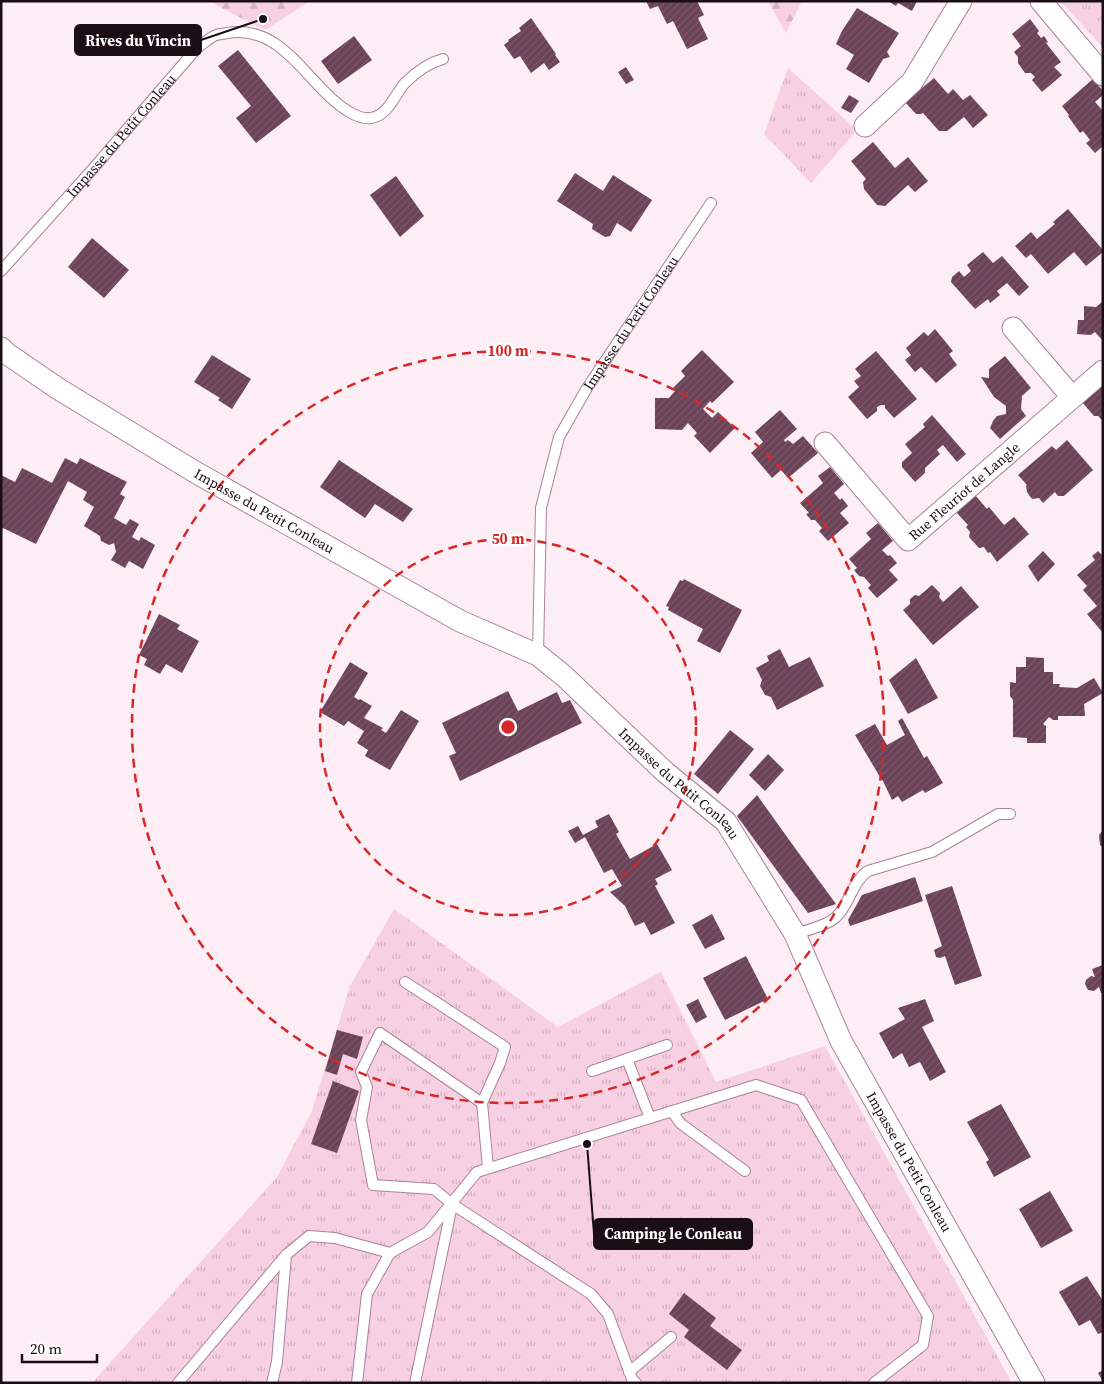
<svg xmlns="http://www.w3.org/2000/svg" width="1104" height="1384" viewBox="0 0 1104 1384" font-family="'Source Serif 4',serif">
	<defs>
		<pattern id="forest-firs" width="22" height="20" patternUnits="userSpaceOnUse" patternTransform="scale(1.25)"><rect width="22" height="20" fill="#f8d0e3"/><path d="M5 1l3.5 6h-7zM16 11l3.5 6h-7z" fill="#d4b1c2"/></pattern>
		<pattern id="park-tufts" width="24" height="20" patternUnits="userSpaceOnUse" patternTransform="scale(1.25)"><rect width="24" height="20" fill="#f8d0e3"/><path d="M3 7l-1-3M5 7V3M7 7l1-3M15 17l-1-3M17 17v-4M19 17l1-3" fill="none" stroke="#d4b1c2"/></pattern>
		<pattern id="building-hatch" width="6" height="6" patternUnits="userSpaceOnUse" patternTransform="scale(1.25)"><rect width="6" height="6" fill="#6b4257"/><path d="M-1 1l2-2M0 6l6-6M5 7l2-2" fill="none" stroke="#7b596b"/></pattern>
	</defs>
	<rect width="100%" height="100%" fill="#fdedf5"/>
	<path fill="url(#forest-firs)" d="M211,1h99l-45,29 -44,-22z
		M768,1h34l-16,32z"/>
	<path fill="url(#park-tufts)" d="M1060,1h43v46z
		M788,68l69,62 -46,53 -47,-49z
		M394,909l164,118 103,-55 55,110 109,-36 187,337h-920l185,-206 35,-66 38,-125z"/>
	<path fill="url(#building-hatch)" d="M646,1h51l7,14 -6,3 10,21 -21,10 -14,-28 -6,3 -9,-18 -8,3z
		M888,1h29l-5,10 -14,-8 -2,3z
		M857,8l42,25 -12,19 3,5 -7,2 -14,24 -23,-14 8,-14 -18,-11 6,-13z
		M531,18l25,36 -1,1 5,7 -11,8 -5,-7 -13,10 -11,-17 -6,3 -10,-14 5,-4 -1,-1 13,-9 -2,-3z
		M1030,19l9,12 -2,2 4,5 3,-2 4,6 -2,1 15,19 -7,5 8,8 -20,17 -10,-12 3,-3 -4,-4h-6l-7,-10v-6l-4,-5 7,-6 -9,-12z
		M354,36l18,24 -34,24 -17,-23z
		M238,50l53,66 -35,27 -20,-25 15,-12 -33,-40z
		M626,67l8,13 -8,4 -8,-12z
		M934,78l14,16 5,-5 10,11 7,-5 18,20 -15,13 -9,-11 -17,14h-8l-16,-18 -2,1h-5l-11,-12z
		M1093,79l10,12v4l-8,7 8,9v35l-8,7 -9,-10 4,-3 -7,-9 -3,2 -12,-17 1,-1 -7,-9z
		M849,95l10,6 -8,12 -10,-5z
		M873,142l22,26 13,-11 20,24 -13,11 -7,-7 -23,21 -8,-1 -13,-16 -1,-7 3,-3 -15,-18z
		M575,173l28,18 10,-16 39,25 -21,32 -14,-9 -7,13 -5,1 -13,-8 1,-5 -36,-23z
		M396,176l28,40 -24,21 -30,-42z
		M1068,209l34,40 1,3 -17,14 -12,-14 -26,22 -17,-20 -5,4 -11,-12 16,-14 6,7 18,-15 -2,-2z
		M92,238l37,32 -25,28 -36,-31z
		M983,252l10,11 9,-7 27,31 -10,9 -12,-13 -10,8 3,4 -10,8 -2,-4 -13,10 -24,-27 1,-5 7,-6 5,6 7,-6 -4,-6z
		M1103,301v40l-8,-9 -4,3 -14,-1 1,-14h6v-14l12,1z
		M935,329l18,22 -4,3 8,11 -21,18 -15,-16 -6,5 -10,-12 6,-5 -5,-7 18,-16 4,4z
		M702,350l32,32 -22,21 -2,-2 -7,8 9,9 6,-6 17,16 -25,25 -16,-17 3,-3 -9,-10 -6,7 -27,-1v-31h14l6,-7 -2,-3 12,-12 -4,-5z
		M876,351l41,48 -23,19 -9,-10v-3h-4l-4,2v4l-10,8 -19,-22 11,-10 -5,-6 7,-5 -6,-7z
		M212,355l39,24 -19,30 -14,-9 2,-2 -26,-16z
		M1005,356l26,32 -9,8 -1,13 5,7 -26,23 -10,-11 3,-7 4,-5 9,-2v-8l-12,-9 -13,-20 8,1v-9z
		M1103,384v37l-5,-5h-4l-12,-14z
		M780,410l17,19 -13,11 1,2 3,-2 5,4 10,-8 15,17 -30,25 -7,-8 -9,8 -21,-25 12,-11 -8,-10z
		M932,415l34,39 -9,8 -14,-17 -6,5 3,4 -15,14v5l-10,9 -13,-15v-5l10,-9 -7,-9 20,-17 -2,-3z
		M1067,440l26,30 -29,26h-6l-3,-4 -12,11 -4,-5 -7,1 -5,-7 -1,-6 1,-1 -9,-10 34,-29 4,4z
		M65,458l12,6 3,-6 47,24 -7,12 5,3 -11,21 12,7 4,-6 9,5 -7,13 7,4 2,-4 14,8 -12,24 -14,-8 -4,7 -14,-8 5,-8 -2,-9 -5,2 -8,-4 -1,-5 -16,-10 10,-19 -11,-7 4,-8 -19,-11 -32,63 -33,-16 -2,3v-56l14,7 7,-14 30,15z
		M339,460l74,49 -10,13 -28,-18 -10,14 -45,-31z
		M830,467l14,17 -10,9 6,7 2,-2 6,8 -8,7 9,10 -21,18 -9,-10 3,-3 -7,-8h-4l-5,-6 3,-1 -9,-10 23,-20 -5,-7z
		M975,495l12,14 2,-2 15,18 10,-8 15,17 -32,28 -7,-10 -2,1 -4,-6 -5,1 -10,-11 1,-5 -4,-5 2,-2 -12,-13z
		M878,523l15,18 -11,9 6,6 2,-1 7,8 -8,7 9,10 -21,18 -9,-10 3,-3 -7,-8 -5,-1 -5,-6 3,-2 -8,-9 22,-20 -5,-6z
		M1043,551l12,13 -17,18 -10,-16z
		M1098,551l5,5v77l-16,-19 10,-8 -14,-16 4,-4 -10,-11 18,-15 -3,-4z
		M684,579l58,31 -22,43 -23,-12 6,-12 -35,-19 1,-3 -3,-1 14,-26 3,1z
		M932,585l8,8 -1,4 4,5 18,-16 18,21 -46,38 -30,-35 7,-6v-5l5,-4 4,1z
		M159,614l21,11 -3,4 22,12 -17,32 -16,-9 -6,10 -16,-9 3,-6 -8,-4z
		M780,649l9,18 21,-10 14,29 -47,24 -6,-13 -6,-2 -5,-9 2,-6 -6,-12 13,-7 -2,-5z
		M1026,657l18,1v14h9v12h7l-1,3 18,1 17,-10 9,15 -19,11 1,12h-27v4h-5l-4,-3 -6,7 3,2v17h-19v-5l-14,-1v-37l-3,-4v-14l6,1v-16h10z
		M916,658l22,40 -30,16 -19,-34z
		M350,662l18,11 -14,24 5,3 1,-1 12,7 -8,12 19,10 -2,2 5,3 15,-23 18,11 -29,49 -25,-14 3,-6 -11,-7 7,-12 -16,-10 -4,5 -24,-14z
		M508,691l10,20 39,-19 5,11 8,-3 12,23 -122,58 -11,-25 7,-3 -14,-30z
		M902,718l22,40 3,-2 16,27 -18,10 -2,-3 -21,12 -4,-6 -6,4 -9,-19 -4,-4h1l-25,-42 20,-11 12,21 18,-10 -7,-14z
		M730,730l24,19 -36,45 -24,-20z
		M768,754l16,16 -19,21 -16,-16z
		M757,795l38,53 41,56 -28,9 -71,-97z
		M609,814l10,18 -3,2 14,25 27,-15 15,26 -17,9 3,5 -3,2 20,37 -24,12 -7,-13 -9,4 -10,-20 -15,-14 12,-6 -10,-17 -8,4 -19,-36 -10,6 -7,-12 10,-5 5,9 15,-8 -3,-6z
		M1103,830v17l-3,-2 -1,-10z
		M915,877l8,24 -73,25 -2,-6 14,-25z
		M952,886l30,90 -27,9 -10,-29 -5,2 -4,-1 -2,-7 8,-4 -17,-51z
		M712,914l13,25 -20,10 -13,-24z
		M746,956l22,43 -43,21 -22,-42z
		M1103,965v28h-2l-2,-6 -5,4 -6,-1 -3,-6 1,-4 5,-4 4,1 -3,-8z
		M698,999l9,18 -11,6 -10,-18z
		M925,999l9,22 -12,6 24,45 -16,9 -10,-19 -11,5 -7,-14 -9,6 -14,-26 26,-14 -7,-11z
		M337,1030l26,7 -6,22 -14,-5 -6,21 -12,-4z
		M333,1081l26,10 -22,62 -26,-9z
		M1001,1104l30,53 -37,20 -8,-15 3,-2 -22,-38z
		M1050,1191l23,40 -32,17 -22,-39z
		M1087,1276l16,25v31l-5,2 -8,-14 -11,6 -20,-34z
		M684,1293l32,25 -6,8 32,24 -15,20 -43,-33 5,-7 -20,-16z
		M1103,1370v12l-5,-9z"/>
	<g fill="none" stroke-linecap="round" stroke-linejoin="round">
		<g stroke="#a78495" stroke-width="12">
			<g id="lane">
				<path id="s1" d="M1,271l90,-100 106,-123c6,-4 12,-10 19,-13 3,-1 8,-1 11,-2 59,-10 82,58 126,81 6,3 12,5 18,4 17,-2 24,-24 34,-35 10,-10 23,-20 38,-24"/>
				<path id="s2" d="M538,655l3,-147 18,-71 28,-49 124,-185"/>
				<path d="M795,934c12,-4 35,-9 43,-19 12,-13 15,-34 30,-44l64,-19 66,-38h12"/>
				<path d="M405,982l100,65 -5,16 -18,40 6,65"/>
				<path d="M627,1059l23,59"/>
				<path d="M592,1071l75,-26"/>
				<path d="M482,1103l-102,-70 -19,39 6,15 -6,33 12,65 61,4 18,15 139,90 17,20 24,65 4,4"/>
				<path d="M672,1111l8,12 65,48"/>
				<path d="M629,1372l42,-35"/>
				<path d="M178,1383l108,-128 23,-19 26,2 55,15"/>
				<path d="M272,1383l5,-21 9,-107"/>
				<path d="M357,1383l10,-89 23,-41 38,-21 49,-60 279,-87 45,15 127,216 -5,29 -49,38"/>
				<path d="M415,1383l37,-178"/>
			</g>
		</g>
		<g stroke="#a78495" stroke-width="23">
			<g id="street">
				<path d="M1041,1l62,74"/>
				<path d="M865,126l47,-44 49,-81"/>
				<path d="M1013,328l59,69"/>
				<path id="s3" d="M1,348l5,5 51,35 138,84 265,149 78,34 26,21 101,96 61,50 69,112 46,107 193,342"/>
				<path id="s4" d="M825,443l83,97 195,-169"/>
			</g>
		</g>
		<use href="#lane" stroke="#fff" stroke-width="10"/>
		<use href="#street" stroke="#fff" stroke-width="21"/>
	</g>
	<g fill="none" stroke="#d62828" stroke-width="2.5" stroke-dasharray="9 6">
		<circle cx="508" cy="727" r="188"/>
		<circle cx="508" cy="727" r="376"/>
	</g>
	<g text-anchor="middle" stroke-width="5" stroke-linejoin="round" paint-order="stroke">
		<g font-size="14" fill="#1b0e15" stroke="#fff">
			<text dy="5" stroke="none"><textPath href="#s1" startOffset="181">Impasse du Petit Conleau</textPath></text>
			<text dy="5" stroke="none"><textPath href="#s2" startOffset="355">Impasse du Petit Conleau</textPath></text>
			<text dy="5" stroke="none"><textPath href="#s4" startOffset="202">Rue Fleuriot de Langle</textPath></text>
			<text dy="5" stroke="none"><textPath href="#s3" startOffset="310">Impasse du Petit Conleau</textPath></text>
			<text dy="5" stroke="none"><textPath href="#s3" startOffset="811">Impasse du Petit Conleau</textPath></text>
			<text dy="5" stroke="none"><textPath href="#s3" startOffset="1258">Impasse du Petit Conleau</textPath></text>
		</g>
	</g>
	<circle cx="508" cy="727" r="8" fill="#d62828" stroke="#fff" stroke-width="2.5"/>
	<g font-size="15" text-anchor="middle" font-weight="bold" fill="#d62828" stroke="#fff" stroke-width="5" stroke-linejoin="round" paint-order="stroke">
		<text x="508" y="356">100 m</text>
		<text x="508" y="544">50 m</text>
	</g>
	<path fill="none" stroke="#1b0e15" stroke-width="2" d="M263 19L201 40M587 1144L594 1234"/>
	<g fill="#1b0e15" stroke="#fff" stroke-width="2">
		<circle cx="263" cy="19" r="5"/>
		<circle cx="587" cy="1144" r="5"/>
	</g>
	<g fill="#1b0e15" stroke="#1b0e15" stroke-width="2">
		<rect x="75" y="25" width="126" height="30" rx="5"/>
		<rect x="594" y="1219" width="158" height="30" rx="5"/>
	</g>
	<g font-size="15" text-anchor="middle" font-weight="bold" fill="#fff">
		<text x="138" y="46">Rives du Vincin</text>
		<text x="673" y="1239">Camping le Conleau</text>
	</g>
	<rect width="1104" height="1384" fill="none" stroke="#1b0e15" stroke-width="5"/>
	<path d="M22 1354v8h75v-8" fill="none" stroke="#1b0e15" stroke-width="2.5"/>
	<text x="30" y="1354" font-size="15" fill="#1b0e15" stroke="#ffffff" stroke-width="4" paint-order="stroke">20 m</text>
</svg>
